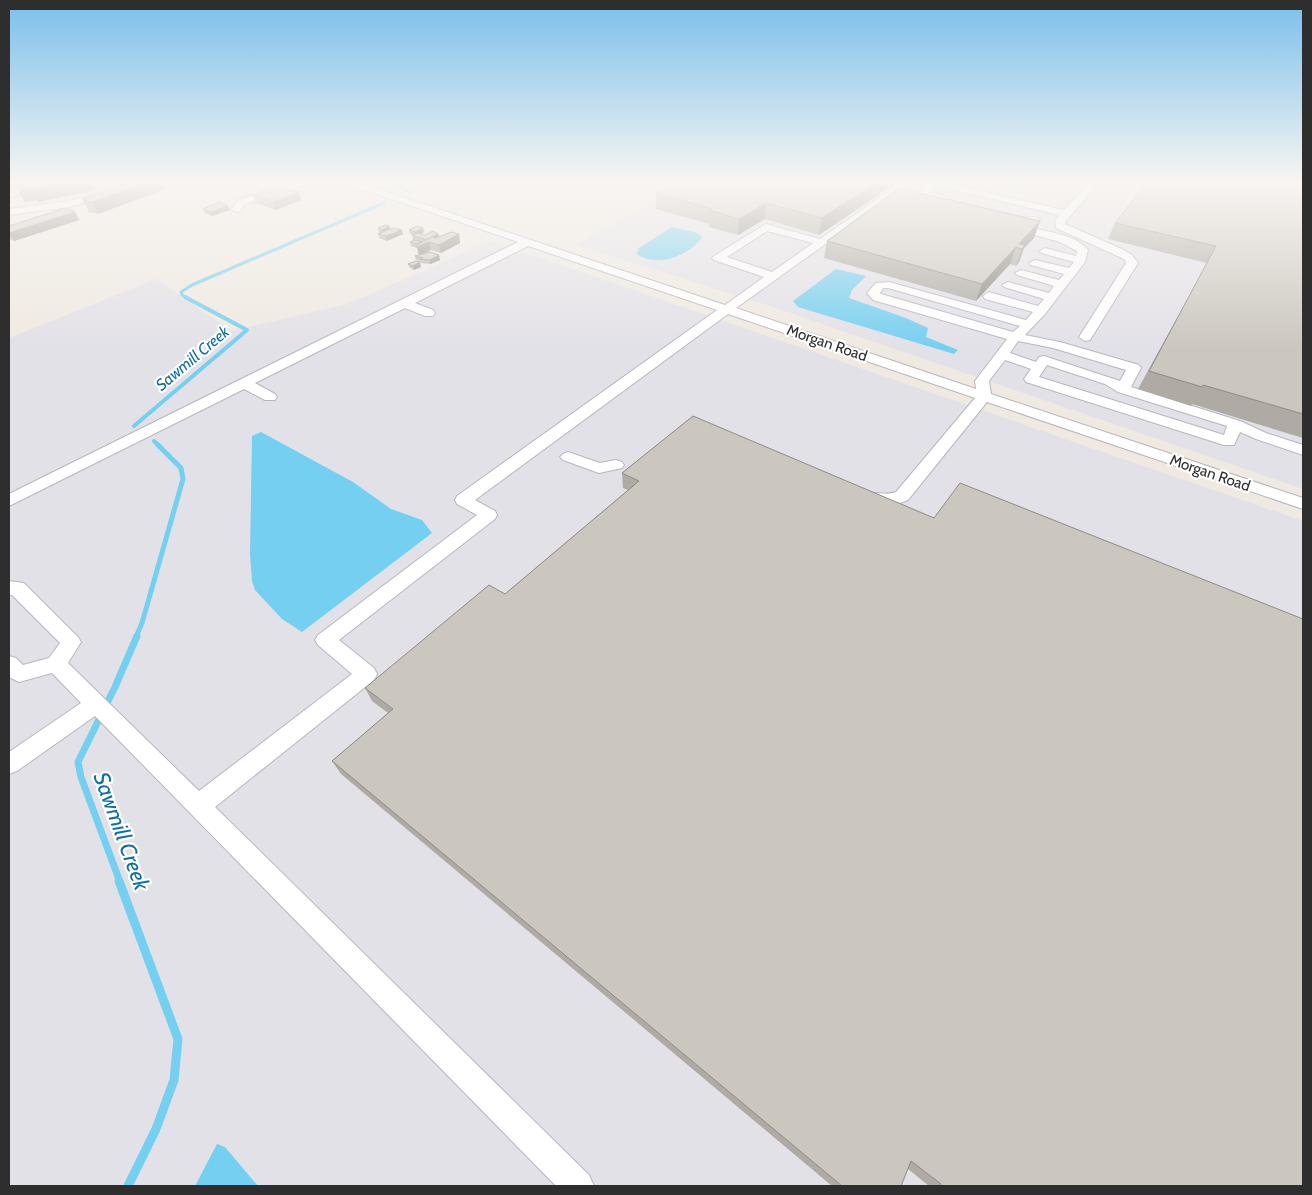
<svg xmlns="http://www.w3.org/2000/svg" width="1312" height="1195" viewBox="0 0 1312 1195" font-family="Cabin,sans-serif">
	<rect width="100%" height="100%" fill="#efe9e1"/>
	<path fill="#e3e1e8" d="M639,182h664v307l-533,-183 -193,-61 95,-54z
		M492,241l811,280v665h-1294v-848l147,-59 76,52 115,-27z"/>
	<path fill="#75cff0" d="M672,227l23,5 7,5c-12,19 -46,31 -65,17l2,-6z
		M836,269l30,7 -14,14 -3,8 57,20 22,10 -2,9 32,13 -4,4 -156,-47 -5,-6z
		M261,432l92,50 38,27 31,11 10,13 -130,99 -20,-13 -27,-29 -3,-9 -2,-27 2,-118z
		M217,1144l8,3 33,39h-63z"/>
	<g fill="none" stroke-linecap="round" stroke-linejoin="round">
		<path stroke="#75cff0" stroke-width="3" d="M388,182l22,10
			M188,298l-6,-3 -1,-3 11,-7 192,-82"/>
		<path stroke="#75cff0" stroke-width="4" d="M134,426l113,-96 -62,-33
			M154,441l6,6"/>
		<path stroke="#75cff0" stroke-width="5" d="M136,637l6,-14 41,-144 -2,-11 -23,-23"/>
		<path stroke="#75cff0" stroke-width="7" d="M120,882l-39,-105 -3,-15 37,-75 22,-51"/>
		<path stroke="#75cff0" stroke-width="9" d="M119,881l59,158 -4,41 -18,49 -28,57"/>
		<g stroke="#b4b7c1" stroke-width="2">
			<path id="minor" d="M22,182h10l8,6 -31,10v-6l18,-5z
				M137,182h14l-81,25 -61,8v-6l60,-8z
				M298,182h13l-66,22 -5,7 -4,1 -5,-3 8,-9z
				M346,182h12l367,123 39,-28 -50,-17 -2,-2 2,-2 52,-32 54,15 82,-57h10l-176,126 240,81 -1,-8 32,-42 -134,-39 -6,-7 9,-10 13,-1 137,38 7,-8 -48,-13 -2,-3 6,-4 49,14 6,-7 -40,-12 -2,-2 6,-3 41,11 5,-7 -37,-11 -2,-2 6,-3 38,10 5,-6 -33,-9 -2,-2 6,-3 34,8 5,-6 -33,-9 -1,-2 5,-3 31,8 1,-5 -17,-9 -36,-10 -1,-2 6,-8 -4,-3 1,-2h9l5,3 -6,8c18,5 42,7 54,22l-3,12 -40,52 -20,21 35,7 79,23 2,3 -10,19 109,34 26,12 37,12v10l-47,-16 -16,-7 -6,13h-10l-198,-63 -2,-3 7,-10 -26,-9 -16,21 2,13 312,104v11l-316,-107 -79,98c-15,6 -25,6 -41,2l-2,-4 2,-4c11,-3 19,2 29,-2l79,-94 -247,-84 -253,186 20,11 2,4 -2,4 -156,121 35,28 3,6 -3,6 -159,127 374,368 5,11h-38l-461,-470 -78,55 -8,3v-22l72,-49 -29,-30 -33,9 -10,-5v-21l7,2 7,7 26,-7 11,-15 -48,-48h-3v-14l15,2 54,54 3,5 -13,21 131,128 153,-117 -34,-29 -3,-5 3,-5 159,-120 -20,-11 -2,-4 2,-4 260,-186 -189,-64 -113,57 18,7 2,3 -2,3h-8l-20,-8 -150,75 20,11 2,3 -2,3h-10l-21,-11 -235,117v-12l509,-252 -171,-58zM767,231l46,12 -41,29 -45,-15zM883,288h5l132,38 -7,6 -132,-38 -1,-1zM1018,341l35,7 73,22 -6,11 -76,-25 -5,1 -3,5 -26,-9zM1047,365l58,19 13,8 109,34 -3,9 -185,-58z
				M931,182h10l123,28 22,-23 -15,-3 -1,-2 25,2v4l-30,34v2l59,26 8,5 6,8 -48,77 -5,1 -6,-4 47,-74 -2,-4 -68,-31 -1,-7 5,-6 -123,-29 -8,7 21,4v4l-31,-5v-4z
				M568,452l32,11 16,-3 6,2 2,3 -2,3 -23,5 -36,-13 -3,-3 3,-3z"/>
		</g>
		<use href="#minor" fill="#fff" fill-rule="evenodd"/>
	</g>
	<path fill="#afaba4" d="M176,182h25l-17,3 -7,-2z
		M897,182l-78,53 -54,-16 -27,16 -29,-8v-3l-53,-15v-16z
		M1303,182v256l-111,-34 -1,2 -53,-17 69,-126 -99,-24 7,-16z
		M165,189l-67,25 -9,-2 -7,-13z
		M286,189l13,3 2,8 -26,10 -19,-7 -3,-8z
		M203,209l27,1 -18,6 -8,-3z
		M75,212l4,8 -65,21 -5,-2v-13z
		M1040,221l-6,17 -10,10 -5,14 -3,4 -6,-2 -34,37 -152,-43 3,-17z
		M389,226l1,3 13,5 -16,7 -8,-3 -1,-4 2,-1h-1l-1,-5z
		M409,230l15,2 -4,2 5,1 13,-1 1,3 20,-3 1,9 -19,10 -10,-3 -7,3 15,2 1,5 -10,4 -9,-1 -1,-2 -4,-1 -1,-4 4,-1 -2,-7 -6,-2 -1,-4 7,-1 -4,-1 -1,-5h1l-3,-1z
		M408,264l13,3 -7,3 -4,-2z
		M693,416l610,770h-374l-21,-17 -7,17h-69l-491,-412 -9,-13 56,-48 -16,-12 -7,-13 140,-94 123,-104 -5,-2 -1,-15z"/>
	<path fill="#8e8b86" d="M75,182h17l5,8 -59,12 -1,-2 -12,2 -7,-12z
		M149,182h13l3,7 -67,25 -6,-12z
		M182,182h19l-17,3z
		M877,182h20l-78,53 3,-17z
		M299,192l2,8 -26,10 -2,-8z
		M766,203l-1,16 -27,16 1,-16z
		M228,206l2,4 -18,6 -1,-4z
		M75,212l4,8 -65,21 -5,-7v-1z
		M1040,221l-6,17 -10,10 -5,14 -3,4 6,-17 -3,-5z
		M389,226l1,5 -7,3 -1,-4z
		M423,228l1,4 -8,4 -1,-4z
		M402,230l1,4 -16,7 -1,-5z
		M438,234l1,4 -10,4 2,8 -12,6 -2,-9 10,-7z
		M459,234l1,9 -19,10 -2,-8z
		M1016,247l-6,17 -34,37 6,-17z
		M439,255l1,5 -10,4v-4z
		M420,262l1,5 -7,3 -1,-4z"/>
	<path fill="#cbc7bf" stroke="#8e8b86" d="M33,182h42l-44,8 -1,-2 -12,2 -2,-4 13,-2 -1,-1z
		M131,182h18l-57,20 -10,-3z
		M678,182h199l-55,36 -56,-15 -27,16 -30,-9 3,-1 -56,-16z
		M1148,182h155v232l-100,-29 -1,2 -53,-16 67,-125 -101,-23z
		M281,185l4,2 -2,1 16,4 -26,10 -20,-7z
		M899,188l141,33 -21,23 6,1 -3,4 -6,-2 -34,37 -155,-43z
		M220,202l8,4 -17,6 -8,-3z
		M66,208l9,4 -66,21v-7z
		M385,225l4,1 -7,4 -4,-2z
		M417,226l6,2 -8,4 -6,-2z
		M392,228l10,2 -16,6 -8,-2z
		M433,231l5,3 -12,6 -14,-5 6,-2 7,2z
		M451,232l8,2 -20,11 -10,-3 -12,5 -1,-2 16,-8 4,1z
		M414,240l8,2 -5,2 -7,-2z
		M430,252l9,3 -9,5 -10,-1 3,-1 -8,-2z
		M416,261l4,1 -7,4 -5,-2z
		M693,416l241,102 26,-35 343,136v567h-363l1,-2 -30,-23 -10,25h-59l-510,-425 61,-52 -28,-21 124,-103 16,9 134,-113 -17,-8z"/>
	<linearGradient id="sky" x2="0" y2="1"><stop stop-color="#7abfeb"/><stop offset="0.52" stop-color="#f8f5f2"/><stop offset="1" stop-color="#f8f5f2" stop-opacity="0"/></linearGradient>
	<rect width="1312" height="349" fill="url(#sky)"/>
	<g text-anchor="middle" stroke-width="4.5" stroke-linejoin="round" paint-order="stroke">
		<g font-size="15" fill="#2e2e2e" stroke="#fff">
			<text transform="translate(827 343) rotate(19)" y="5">Morgan Road</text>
			<text transform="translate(1210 473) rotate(19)" y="5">Morgan Road</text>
		</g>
		<g font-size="16" font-style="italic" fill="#0d6fa3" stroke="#fff">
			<text transform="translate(192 358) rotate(-40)" y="6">Sawmill Creek</text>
		</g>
		<g font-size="22" font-style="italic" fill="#0d6fa3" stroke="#fff">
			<text transform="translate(122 831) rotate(70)" y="8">Sawmill Creek</text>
		</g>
	</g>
	<rect width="1312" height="1195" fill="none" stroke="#2e2e2e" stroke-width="20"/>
</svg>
